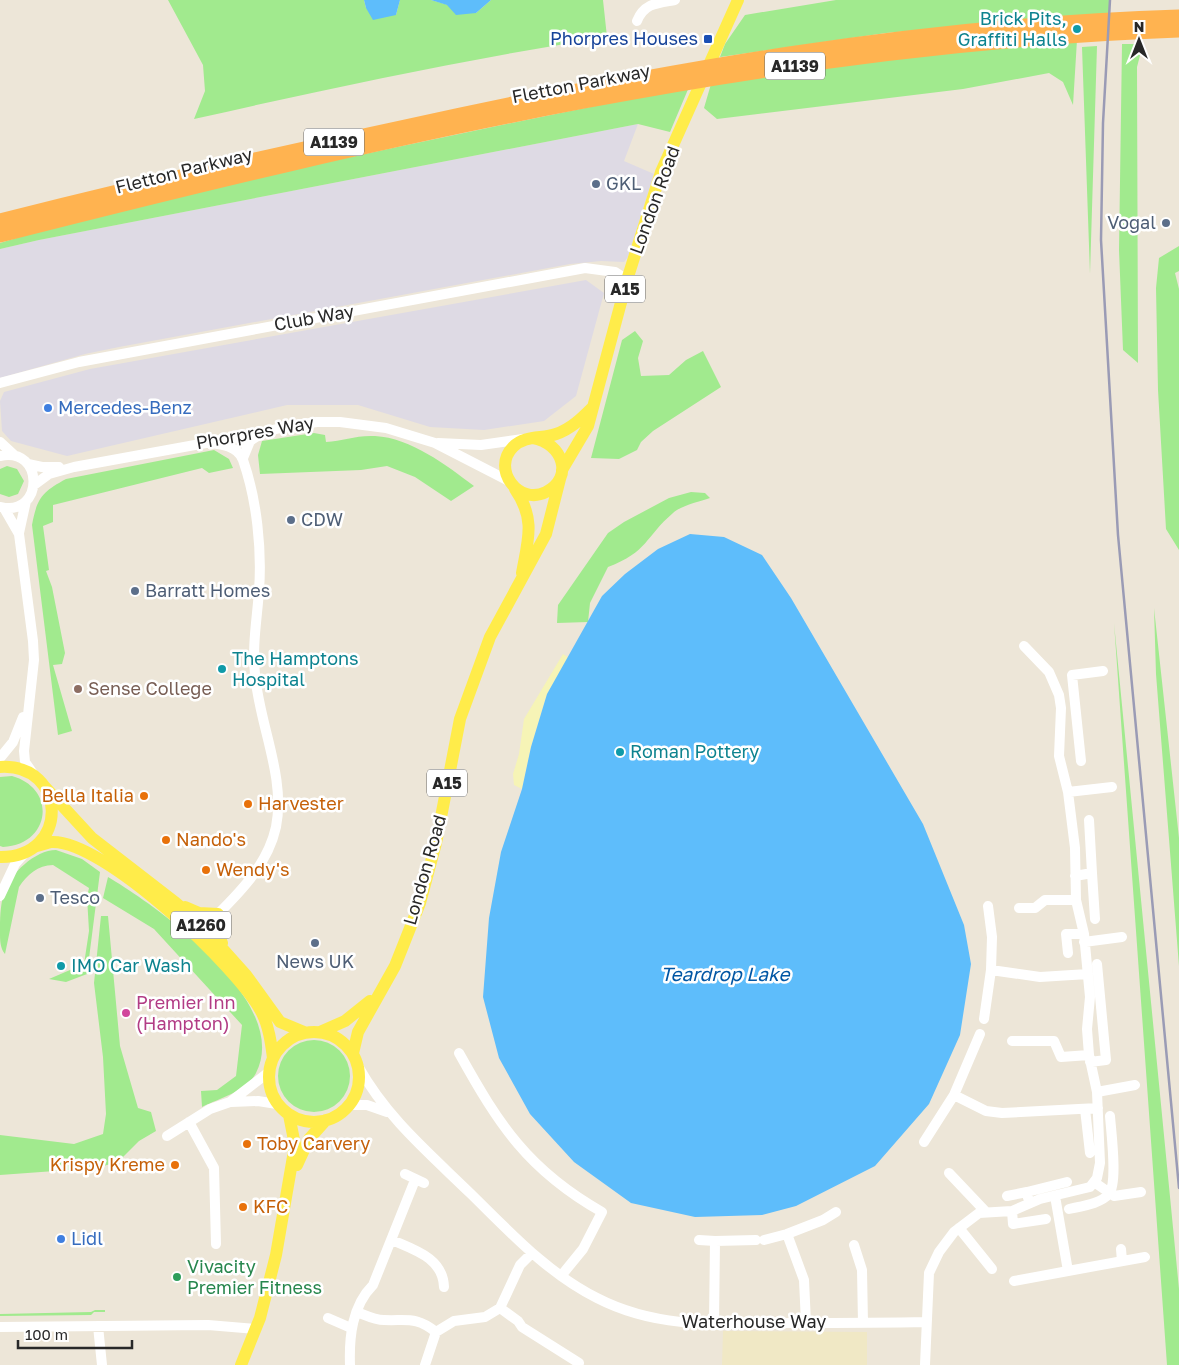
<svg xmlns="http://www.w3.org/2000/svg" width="1179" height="1365" viewBox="0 0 1179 1365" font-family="'Golos Text',sans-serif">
	<rect width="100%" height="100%" fill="#ede6d8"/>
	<path fill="#dedae4" d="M638,124l-14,37 30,13 -26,83 -4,5 -23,-1 -31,3 -451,83 -34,7 -85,24v-129l39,-9z
		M586,280l18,13 -28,103 -32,25 -60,9 -54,-3 -72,-22h-71l-220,51 -56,-15 -9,-10 -2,-30 4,-9 86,-23z"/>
	<path fill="#f0e8c5" d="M723,1331l144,1v33h-145z"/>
	<path fill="#a1ea8e" d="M168,0h196l2,8 30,7 4,-15h31l45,13 15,-13h112l4,37c-139,22 -276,51 -413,82l11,-28 -2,-26z
		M836,0h274l-1,13 -223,20 -166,24 5,-13 20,-29z
		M1077,40l-4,65 -10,-23 -14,-9 -86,16 -246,30 -13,-11 7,-24 114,-18z
		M1122,44h21l-6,23 1,296 -15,-13 -4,-100z
		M1097,46l-7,228 -8,-227z
		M689,87l-19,45 -32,-8 -599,116 -39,9v-6c93,-29 188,-50 282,-71 136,-30 271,-58 407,-85z
		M1179,246v25l-4,2 4,16v261l-13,-21 -8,-139 -2,-102 3,-30z
		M635,331l8,10 -5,17 3,18 28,-1 17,-15 17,-9 18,36 -68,44 -12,11 -4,8 -18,9 -28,-1 31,-118z
		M314,433l11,2 1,7c17,-1 30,-7 49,-6 36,2 71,29 99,50l-23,15 -36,-24 -28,-11 -26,4 -101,4 -2,-19 4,-14z
		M214,450l15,9 4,9 -24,5 -7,-5 -149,37v17l-10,4 6,44 -3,1 6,16 13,66 -3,11 -9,1 19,66 -14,4 -26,-210c5,-27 10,-33 34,-46z
		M7,466l10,3 7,12 -6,13 -9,3 -9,-3v-25z
		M691,492l14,1 5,5c-11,4 -28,7 -37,15 -28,24 -25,39 -65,54l-18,36 -2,19 -31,1 1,-18 50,-72 16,-11 45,-24z
		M1154,608l25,230v128l-23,-292z
		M1114,623l65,666v76h-12z
		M12,776c46,13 38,69 -9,71l-3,-1v-69z
		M56,850l26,9 18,13 -13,102 -21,8 -17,-3 35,-15 5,-33 -2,-34 2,-9 -36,-23c-15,0 -26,10 -34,22l-14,67c-5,-6 -5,-14 -5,-22 0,-13 0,-26 4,-39 6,-19 31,-43 52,-43z
		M108,877c51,30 184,126 148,196 -9,18 -36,25 -54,34l-1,-16 16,-1 19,-14 6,-51 -88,-96 -51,-31z
		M101,916h7l12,130 18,62 13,4 5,19 -17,10 -21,21 -22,6 -96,7v-40l74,9 29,-10 3,-20 -3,-57 -9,-74z
		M278 1076a36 36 0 1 1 72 0a36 36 0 1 1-72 0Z
		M95,1310h10v2h-11l-3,3 -91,1v-2l91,-2z"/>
	<path fill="#f6f4b6" d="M563,654l6,4 -22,36 -16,53 -9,42 -8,-4 -1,-11 6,-20 5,-35z"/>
	<path fill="#5ebdfb" d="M364,0h36l-4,15 -23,5 -7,-12z
		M431,0h60l-15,13 -20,2 -9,-10z
		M690,534l34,3 38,18 29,43 132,226 41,101 7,39 -11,71 -31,69 -54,62 -79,40 -34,9 -67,2 -64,-14 -57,-41 -44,-48 -31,-56 -16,-61 6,-79 12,-66 21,-63 9,-42 16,-53 55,-98 23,-22 33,-25z"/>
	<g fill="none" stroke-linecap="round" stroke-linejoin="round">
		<path stroke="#fff" stroke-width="10" d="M637,21c7,-18 21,-18 38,-21
			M0,383l79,-21 506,-94 30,4 12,8
			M0,442l14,13
			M208,443c13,1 30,3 35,17 14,40 19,90 16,131 -2,28 -7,55 -4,83 4,50 31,103 21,153 -8,36 -33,62 -58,87
			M438,443l43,2 42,-6
			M0,456c45,-10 44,61 1,51
			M243,458l7,-17 9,-6
			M28,464l14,3h17
			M34,485l15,-11 25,-7 187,-34 27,-7 29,-4h23l46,6 49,15 74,38
			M4,508l15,26 14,107 1,19 -10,91 1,11 9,13
			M19,533l7,-32
			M0,758l13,-16 10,-25
			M1081,761l-9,-86 31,-4
			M1068,792l44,-5
			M1089,820l3,53
			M1075,876l17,-3 3,46
			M0,896l15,-32 9,-10
			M988,906l4,31 -1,33
			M1019,908h16l10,-8h31
			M1084,942l38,-5
			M1068,953l-2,-19h18
			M984,1019l7,-49 49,7 48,-3
			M1012,1041h42l7,16 28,-2
			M459,1053c40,72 69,117 143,159l-19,37 -22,27
			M1090,1062l16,-2 -9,-96
			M358,1066c29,52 70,86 112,127 39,38 77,80 127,105 62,32 126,26 193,25 45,0 91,0 136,-1
			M1097,1092l38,-7
			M954,1095l26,-61
			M231,1102l27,-1 19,3
			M349,1105h18l20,7
			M1085,1109l5,44
			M189,1122l25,46 2,76
			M167,1136l43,-27 20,-7 39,-30
			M924,1142l30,-47 32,16 16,2 96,-5
			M949,1173l36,38
			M405,1174l19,9
			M1094,1182l20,14 27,-4
			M1027,1192l40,-10
			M1007,1196l20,-4 1,6
			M1069,1209c13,-3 31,-5 40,-15 9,-11 2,-63 1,-78
			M1012,1211l1,13 33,-5
			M959,1228l33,41
			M787,1234l36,-14 13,-8
			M392,1240c23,10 51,18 52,47
			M699,1240l16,1 -1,82
			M764,1240l23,-6 17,46 2,43
			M715,1241l41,-1
			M854,1245l8,25 1,53
			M1121,1249l1,12
			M1068,1271l77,-14
			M1014,1281l54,-10 -13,-75
			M500,1308l18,13 4,6 57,36
			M357,1312c8,3 18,8 27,8 23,1 32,-4 52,12
			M328,1318l23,10
			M98,1326l4,39
			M0,1327l208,-2 48,4
			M350,1365c-1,-28 2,-59 23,-80l42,-105
			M425,1365l11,-33 18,-11 31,-4 15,-9 20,-43 12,-12
			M925,1365l4,-92 10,-21 15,-20 25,-19 33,-2 28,-12 50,-12 7,-9 3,-15 -3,-71 -8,-37 -2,-26 3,-32 -6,-63 -8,-34 -1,-52 -7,-56 -9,-36 2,-48 -2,-13 -10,-23 -25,-26"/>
		<path stroke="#ffec4a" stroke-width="12" d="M533,438c29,5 42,39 13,54 -27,14 -55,-23 -33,-45 12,-12 29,-8 43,-13 15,-5 26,-16 37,-27
			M562,470l26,-44 39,-146 34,-108 77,-172
			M515,489c21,30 13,51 7,84
			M0,767c68,-4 70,91 0,90
			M45,787l47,51 84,65 27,24 43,48 34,47 24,10
			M37,846c4,-1 10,-3 14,-4 51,-4 189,127 211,171 7,14 9,30 11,45
			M185,907l14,6 19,1 -2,15 6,14
			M269 1077a45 45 0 1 1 90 0a45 45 0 1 1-90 0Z
			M320,1032l25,-11 25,-20
			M353,1053l5,-21 37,-66 25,-63 16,-60 24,-124 30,-82 56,-103 14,-55
			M297,1165l12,-26 17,-19
			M241,1365l19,-47 16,-63 19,-110 -6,-30"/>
		<path stroke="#ffb350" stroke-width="15" d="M0,221c134,-34 269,-65 405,-94 254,-56 513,-102 774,-110
			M0,235c386,-98 780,-191 1179,-205"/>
		<path stroke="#9a9bb5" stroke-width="2.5" d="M1110,0l-7,123 -2,117 17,295 61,653"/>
	</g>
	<g fill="#0f9aa8" stroke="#fff" stroke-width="2">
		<circle cx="1077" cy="29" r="5"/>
		<circle cx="222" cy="669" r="5"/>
		<circle cx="620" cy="752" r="5"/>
		<circle cx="61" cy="966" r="5"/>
	</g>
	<rect fill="#1a4fb4" stroke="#fff" stroke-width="2" x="703" y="34" width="10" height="10" rx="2.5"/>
	<g fill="#5c6f8a" stroke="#fff" stroke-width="2">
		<circle cx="596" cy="184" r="5"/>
		<circle cx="1166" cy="223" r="5"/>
		<circle cx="291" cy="520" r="5"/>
		<circle cx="135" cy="591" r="5"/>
		<circle cx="40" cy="898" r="5"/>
		<circle cx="315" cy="943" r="5"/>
	</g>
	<g fill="#3f7fe0" stroke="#fff" stroke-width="2">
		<circle cx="48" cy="408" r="5"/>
		<circle cx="61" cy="1239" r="5"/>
	</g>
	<circle fill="#8d6e63" stroke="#fff" stroke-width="2" cx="78" cy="689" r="5"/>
	<g fill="#e8710a" stroke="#fff" stroke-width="2">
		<circle cx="144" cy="796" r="5"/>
		<circle cx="248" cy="804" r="5"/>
		<circle cx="166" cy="840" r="5"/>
		<circle cx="206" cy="870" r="5"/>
		<circle cx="247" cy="1144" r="5"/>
		<circle cx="175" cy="1165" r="5"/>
		<circle cx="243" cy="1207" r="5"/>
	</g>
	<circle fill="#d1479c" stroke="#fff" stroke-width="2" cx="126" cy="1013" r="5"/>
	<circle fill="#2e9e5b" stroke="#fff" stroke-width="2" cx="177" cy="1277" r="5"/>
	<g text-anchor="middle" stroke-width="5" stroke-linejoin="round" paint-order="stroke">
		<g fill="#fff" stroke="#686868" stroke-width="1">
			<rect x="765" y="52.5" width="60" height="27" rx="4"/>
			<rect x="304" y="128.5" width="60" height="27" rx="4"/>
			<rect x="605" y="275.5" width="40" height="27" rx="4"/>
			<rect x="427" y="769.5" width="40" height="27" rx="4"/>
			<rect x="171" y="911.5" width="60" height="27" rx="4"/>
		</g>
		<g font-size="16" font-weight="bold" fill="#282828">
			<text x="795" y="72">A1139</text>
			<text x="334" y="148">A1139</text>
			<text x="625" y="295">A15</text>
			<text x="447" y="789">A15</text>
			<text x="201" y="931">A1260</text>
		</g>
		<g font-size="18" fill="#0d838f" stroke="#fff" text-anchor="start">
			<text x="1067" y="25" text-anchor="end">Brick Pits,<tspan x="1067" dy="21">Graffiti Halls</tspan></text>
			<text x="232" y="665">The Hamptons<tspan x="232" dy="21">Hospital</tspan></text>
			<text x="630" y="758">Roman Pottery</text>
			<text x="71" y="972">IMO Car Wash</text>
		</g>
		<g font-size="18" fill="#164399" stroke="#fff" text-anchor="end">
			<text x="698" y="45">Phorpres Houses</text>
		</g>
		<g font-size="18" fill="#282828" stroke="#fff">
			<text transform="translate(581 84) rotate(-11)" y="6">Fletton Parkway</text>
			<text transform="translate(184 171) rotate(-14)" y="6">Fletton Parkway</text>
			<text transform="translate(655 200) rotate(-70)" y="6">London Road</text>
			<text transform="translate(314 318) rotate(-10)" y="6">Club Way</text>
			<text transform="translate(255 433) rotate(-10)" y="6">Phorpres Way</text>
			<text transform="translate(425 870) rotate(-74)" y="6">London Road</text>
			<text x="754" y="1328">Waterhouse Way</text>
		</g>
		<g font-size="18" fill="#4e5e75" stroke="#fff" text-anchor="start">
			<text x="606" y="190">GKL</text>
			<text x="1156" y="229" text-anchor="end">Vogal</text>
			<text x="301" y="526">CDW</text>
			<text x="145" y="597">Barratt Homes</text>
			<text x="50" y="904">Tesco</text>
			<text x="315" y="968" text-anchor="middle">News UK</text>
		</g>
		<g font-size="18" fill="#366cbe" stroke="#fff" text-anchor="start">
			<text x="58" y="414">Mercedes-Benz</text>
			<text x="71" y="1245">Lidl</text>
		</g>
		<g font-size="18" fill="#785e54" stroke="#fff" text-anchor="start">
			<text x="88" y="695">Sense College</text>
		</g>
		<g font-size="18" fill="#c56008" stroke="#fff" text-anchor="start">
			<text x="134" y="802" text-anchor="end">Bella Italia</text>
			<text x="258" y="810">Harvester</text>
			<text x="176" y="846">Nando's</text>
			<text x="216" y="876">Wendy's</text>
			<text x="257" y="1150">Toby Carvery</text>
			<text x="165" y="1171" text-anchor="end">Krispy Kreme</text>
			<text x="253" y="1213">KFC</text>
		</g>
		<g font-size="18" fill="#b23c85" stroke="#fff" text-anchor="start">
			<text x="136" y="1009">Premier Inn<tspan x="136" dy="21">(Hampton)</tspan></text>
		</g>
		<g font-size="18" fill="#27864d" stroke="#fff" text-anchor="start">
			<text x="187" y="1273">Vivacity<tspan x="187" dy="21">Premier Fitness</tspan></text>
		</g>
		<g font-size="19" font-style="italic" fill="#0056a4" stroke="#fff">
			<text x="725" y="981">Teardrop Lake</text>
		</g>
	</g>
	<g transform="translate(1139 40)" stroke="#ffffff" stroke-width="4" paint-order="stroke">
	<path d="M0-4L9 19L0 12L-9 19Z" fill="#282828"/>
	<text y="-8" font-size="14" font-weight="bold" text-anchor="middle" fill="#282828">N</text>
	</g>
	<path d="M18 1340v8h114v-8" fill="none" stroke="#282828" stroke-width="2.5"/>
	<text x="25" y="1340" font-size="15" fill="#282828" stroke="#ffffff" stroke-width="4" paint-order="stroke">100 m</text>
</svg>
